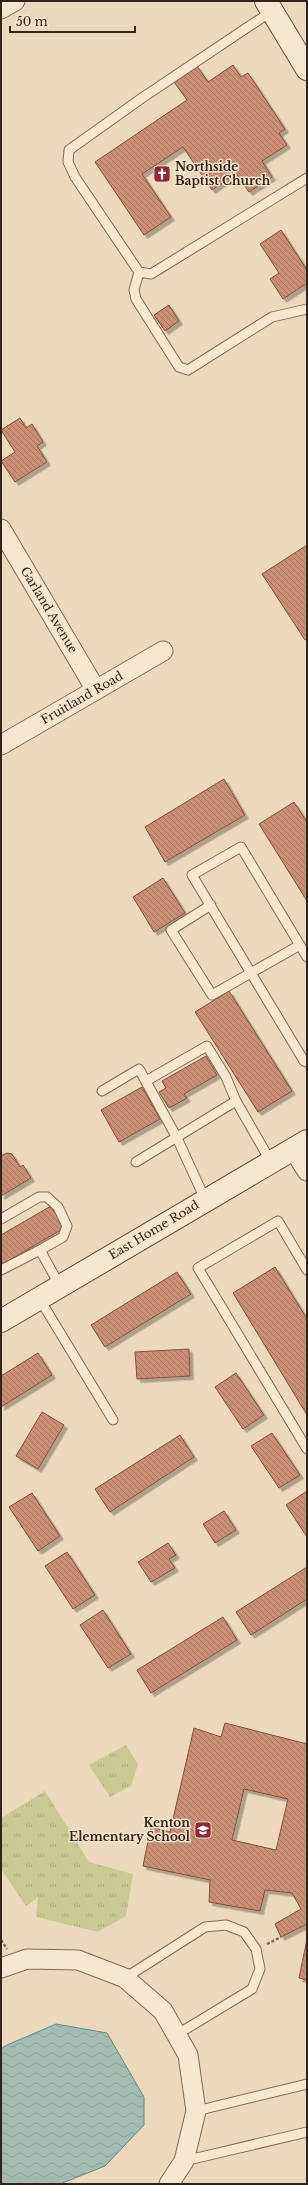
<svg xmlns="http://www.w3.org/2000/svg" width="308" height="2185" viewBox="0 0 308 2185" font-family="'Libre Baskerville',serif">
	<defs>
		<pattern id="grass-tufts" width="24" height="20" patternUnits="userSpaceOnUse"><rect width="24" height="20" fill="#c9c992"/><path d="M3 7l-1-3M5 7V3M7 7l1-3M15 17l-1-3M17 17v-4M19 17l1-3" fill="none" stroke="#adac7d"/></pattern>
		<pattern id="water-waves" width="16" height="10" patternUnits="userSpaceOnUse"><rect width="16" height="10" fill="#a1bdb2"/><path d="M0 5q4-4 8 0t8 0" fill="none" stroke="#8ba298"/></pattern>
		<pattern id="building-back-hatch" width="6" height="6" patternUnits="userSpaceOnUse"><rect width="6" height="6" fill="#c98e74"/><path d="M-1 5l2 2M0 0l6 6M5-1l2 2" fill="none" stroke="#a4745e"/></pattern>
		<filter id="shadow"><feDropShadow dx="3.5" dy="3.5" stdDeviation="0" flood-color="#0004"/></filter>
	</defs>
	<rect width="100%" height="100%" fill="#ecd9bd"/>
	<path fill="url(#grass-tufts)" d="M126,1745l12,19 -7,22 -21,11 -21,-32z
		M45,1791l44,71 44,12 -7,42 -28,16 -62,-15 2,-20 -12,9 -25,-37v-51z"/>
	<path fill="url(#water-waves)" stroke="#698a7e" d="M56,2024l51,9 37,64v28l-39,41 -45,18h-59v-135l6,-4z"/>
	<path fill="url(#building-back-hatch)" stroke="#82513e" fill-rule="evenodd" filter="url(#shadow)" d="M233,65l8,12 7,-4 37,56 -6,4 8,12 -25,16 10,16 -23,15 -13,-19 -24,17 -29,-43 -41,27 29,43 -27,18 -49,-73 92,-62 -13,-18 23,-16 11,16z
		M281,230l26,40v13l-24,16 -13,-20 9,-6 -19,-29z
		M169,305l10,16 -14,10 -11,-16z
		M20,418l6,10 6,-4 11,18 -6,4 10,16 -32,20 -14,-21 14,-9 -14,-22z
		M307,545v94l-2,1 -43,-66z
		M224,779l21,36 -80,47 -20,-35z
		M294,802l13,20v79l-48,-77z
		M163,878l22,35 -31,19 -21,-35z
		M229,991l63,100 -34,21 -63,-100z
		M206,1056l11,19 -33,19 3,4 -18,10 -10,-16 7,-4 -4,-7z
		M142,1087l18,32 -41,23 -18,-32z
		M7,1153l5,1 8,13 3,-2 8,13 -30,18v-40z
		M51,1206l13,22 -63,37v-30z
		M275,1267l32,52v96l-74,-122z
		M177,1272l14,22 -86,53 -14,-22z
		M189,1349l1,27 -53,3 -2,-27z
		M38,1353l14,22 -51,32v-31z
		M236,1373l28,42 -21,14 -28,-42z
		M42,1412l22,13 -26,44 -22,-13z
		M272,1433l28,42 -21,13 -28,-42z
		M180,1435l14,22 -84,55 -15,-23z
		M307,1491v46l-21,-32z
		M32,1493l28,43 -22,15 -29,-44z
		M224,1511l12,19 -21,13 -12,-19z
		M168,1543l8,12 -7,4 6,9 -24,14 -13,-20z
		M67,1552l28,43 -22,14 -28,-43z
		M307,1567v32l-56,36 -15,-23z
		M103,1610l28,44 -23,14 -28,-43z
		M223,1617l14,23 -86,53 -14,-23z
		M225,1723l82,21v180l-26,13 -6,-13 26,-15 -9,-16 -27,-3 -5,21 -51,-9 1,-22 -67,-14 8,-39 19,5 24,-104 27,9zM244,1789l44,10 -12,51 -44,-10z
		M307,1939v41l-8,-2z"/>
	<g fill="none" stroke-linecap="round" stroke-linejoin="round">
		<g stroke="#836a57" stroke-width="11">
			<path id="lane" d="M272,11l-130,87 -73,52 -1,12 7,15 64,95 -5,18 2,9 43,68 9,3 84,-53 35,-8
				M139,272l12,2 156,-96
				M211,905l-40,25 41,65 88,-50
				M307,957l-66,-110 -49,28 112,186 3,1
				M146,1081l61,-35 19,31 10,24
				M102,1091l37,-22 38,69 28,61
				M136,1162l100,-61 35,61
				M1,1219l38,-22h8l11,10 9,19 -4,11 -23,13 20,36
				M1,1270l39,-20
				M307,1270l-29,-49 -80,47 109,181
				M39,1298l74,122
				M125,1978l80,-51 21,-2 18,7 12,17 4,20 -8,20 -76,46
				M196,2111l111,-27
				M184,2161l123,-29"/>
		</g>
		<g stroke="#836a57" stroke-width="21">
			<path id="street" d="M1,9l14,-8
				M1,529l95,161
				M1,745l162,-94
				M293,1149l14,22
				M1,1968l26,-9 51,1 47,18 38,33 25,44 8,56 -12,50 -15,23"/>
		</g>
		<g stroke="#654b3a" stroke-width="24">
			<path id="secondary" d="M266,1l41,68
				M1,1321l306,-180"/>
		</g>
		<path stroke="#836a57" stroke-width="2.5" stroke-dasharray="3 2" stroke-linecap="butt" d="M1,1940l6,9
			M267,1944l14,-7"/>
		<use href="#lane" stroke="#f7e7d0" stroke-width="9"/>
		<use href="#street" stroke="#f7e7d0" stroke-width="19"/>
		<use href="#secondary" stroke="#f7e7d0" stroke-width="22"/>
	</g>
	<defs>
		<g id="church-square" transform="scale(0.9)"><rect x="-9" y="-9" width="18" height="18" rx="4" fill="#902935" stroke="#f4e4cc"/><path d="M-1.2-6h2.4v3.5h3.3v2.4h-3.3V6h-2.4V-.1h-3.3v-2.4h3.3Z" fill="#fff"/></g>
		<g id="school-square" transform="scale(0.9)"><rect x="-9" y="-9" width="18" height="18" rx="4" fill="#902935" stroke="#f4e4cc"/><path d="M0-5L7-2L0 1L-7-2ZM-4 1L0 2.5L4 1V4Q0 6-4 4Z" fill="#fff"/></g>
	</defs>
	<g fill-rule="evenodd">
		<use href="#church-square" x="162" y="174"/>
		<use href="#school-square" x="203" y="1830"/>
	</g>
	<g text-anchor="middle" stroke-width="3" stroke-linejoin="round" paint-order="stroke">
		<g font-size="12" font-weight="bold" fill="#33241b" stroke="#f4e4cc" text-anchor="start">
			<text x="175" y="171">Northside<tspan x="175" dy="14">Baptist Church</tspan></text>
			<text x="190" y="1827" text-anchor="end">Kenton<tspan x="190" dy="14">Elementary School</tspan></text>
		</g>
		<g font-size="12" fill="#33241b" stroke="#f4e4cc">
			<text transform="translate(49 610) rotate(59)" y="4">Garland Avenue</text>
			<text transform="translate(82 698) rotate(-30)" y="4">Fruitland Road</text>
			<text transform="translate(154 1230) rotate(-31)" y="4">East Home Road</text>
		</g>
	</g>
	<rect width="308" height="2185" fill="none" stroke="#33241b" stroke-width="4"/>
	<path d="M10 26v6h125v-6" fill="none" stroke="#33241b" stroke-width="2"/>
	<text x="16" y="26" font-size="12" fill="#33241b" stroke="#f4e4cc" stroke-width="3" paint-order="stroke">50 m</text>
</svg>
